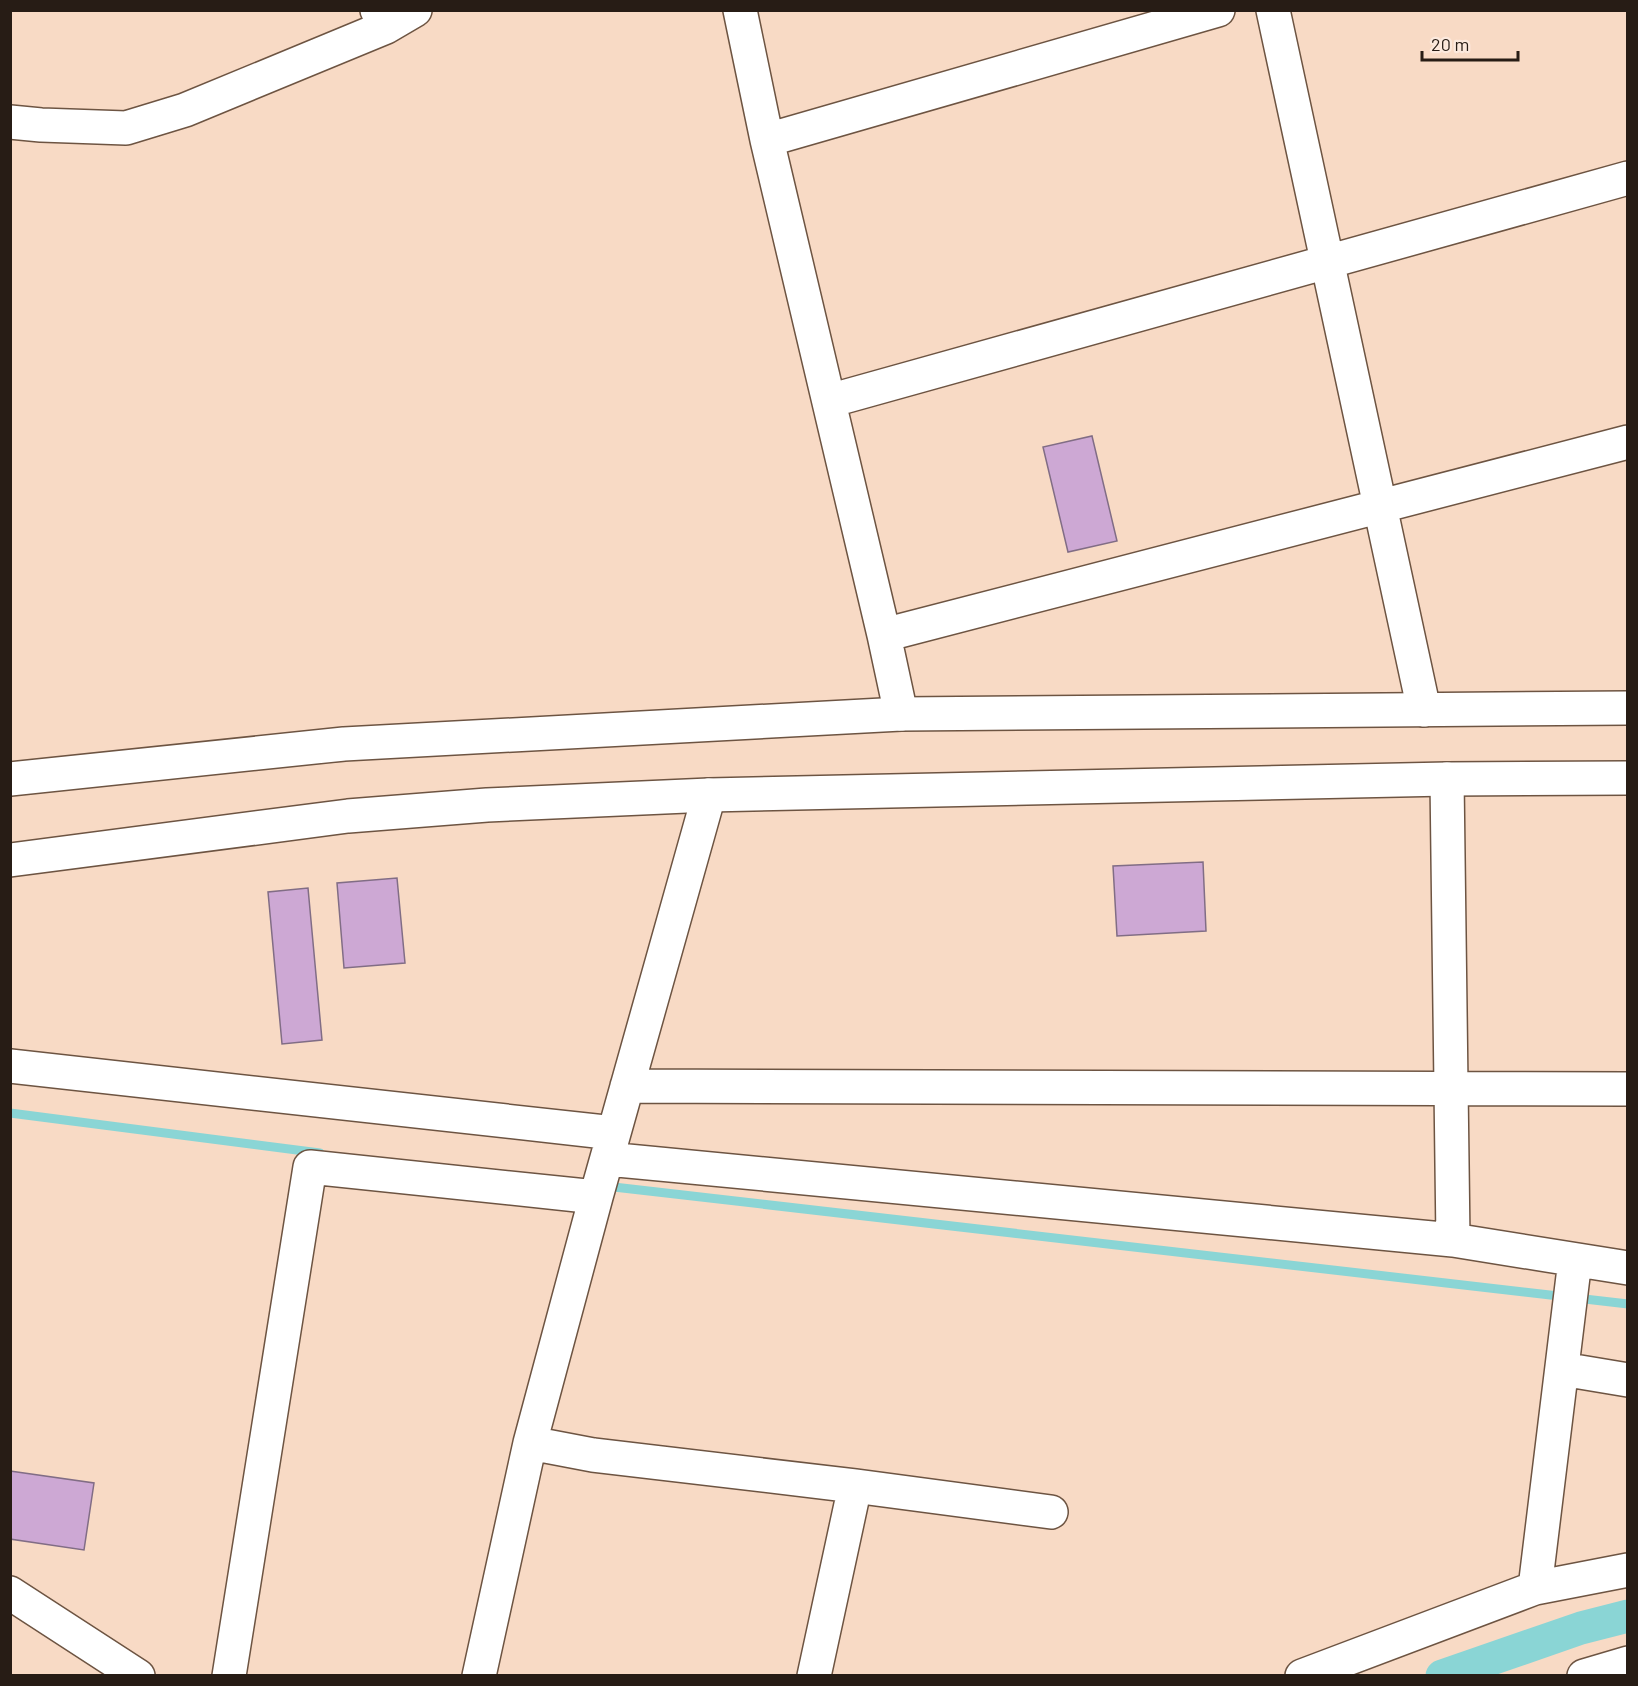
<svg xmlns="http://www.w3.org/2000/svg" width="1638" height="1686" viewBox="0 0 1638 1686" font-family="Barlow,sans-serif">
	<rect width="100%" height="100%" fill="#f8dac5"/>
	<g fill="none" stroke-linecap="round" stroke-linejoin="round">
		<path stroke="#8ad5d5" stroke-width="9" d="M10,1113l310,40
			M605,1186l1023,118"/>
		<path stroke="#8ad5d5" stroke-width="33" d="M1442,1676l139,-48 47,-12"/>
	</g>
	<path fill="#cda8d4" stroke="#816d85" stroke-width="1.5" d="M1092,436l25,105 -49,11 -25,-105z
		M1203,862l3,69 -89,5 -4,-70z
		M397,878l8,85 -61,5 -7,-85z
		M308,888l14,152 -40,4 -14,-152z
		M10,1471l84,12 -10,67 -74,-11z"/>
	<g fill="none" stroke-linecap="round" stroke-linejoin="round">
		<g stroke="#6d5442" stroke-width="36">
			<path id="minor" d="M377,10l9,17 29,-17
				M740,10l27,130 117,495 17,79
				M1273,10l151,700
				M10,122l31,3 85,3 59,-18 201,-83
				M767,140l451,-130
				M829,401l799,-223
				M884,635l744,-193
				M1447,779l6,461
				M10,1066l604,67
				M627,1086l1001,3
				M607,1159l846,81 175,28
				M1562,1369l66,11
				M530,1443l63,12 262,31 196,26
				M1535,1588l40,-328
				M10,1593l128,83
				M229,1676l81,-509 286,30
				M479,1676l51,-233 66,-246 113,-402
				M814,1676l41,-190
				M1302,1676l233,-88 93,-18
				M1584,1676l44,-13"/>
		</g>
		<g stroke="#6d5442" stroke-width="36">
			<path id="major" d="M10,779l334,-35 557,-30 727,-6
				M10,860l338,-44 139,-11 222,-10 738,-16 181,-1"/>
		</g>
		<use href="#minor" stroke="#fff" stroke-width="33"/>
		<use href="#major" stroke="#fff" stroke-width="33"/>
	</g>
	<rect width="1638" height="1686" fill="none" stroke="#271c15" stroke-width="24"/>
	<path d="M1422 51v9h96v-9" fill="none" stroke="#271c15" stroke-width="3"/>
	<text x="1431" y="51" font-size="18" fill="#271c15" stroke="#fce9dd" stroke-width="4.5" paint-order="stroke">20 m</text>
</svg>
